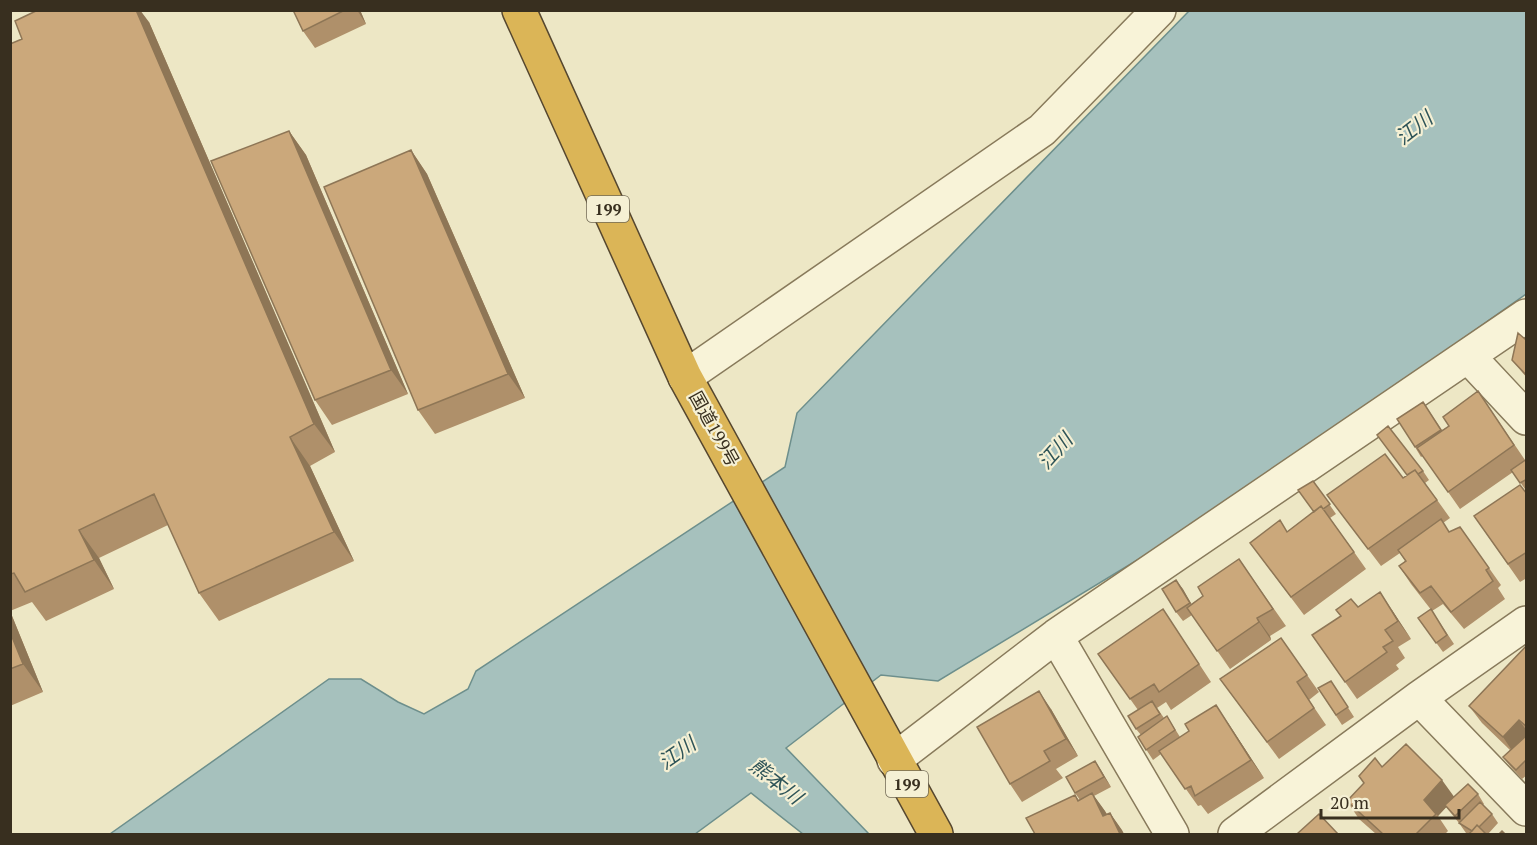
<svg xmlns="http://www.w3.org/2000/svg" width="1537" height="845" viewBox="0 0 1537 845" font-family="'PT Serif','Noto Sans JP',serif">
	<rect width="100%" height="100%" fill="#ede7c5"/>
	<path fill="#a6c1bd" stroke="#6d8f8c" stroke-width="1.5" d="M1189,11h337v283l-308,217 -280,170 -57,-6 -95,73 83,86h-66l-52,-41 -56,41h-585l219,-155h32l37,23 26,12 44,-25 8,-18 309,-204 12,-54z"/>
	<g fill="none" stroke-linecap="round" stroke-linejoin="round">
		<g stroke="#887a5b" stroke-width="36">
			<path id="street" d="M1468,356l58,62
				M685,377l357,-247 117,-120
				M1056,636l116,198
				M1419,698l107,111
				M894,760l162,-124 470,-320
				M1235,834l184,-136 107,-75"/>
		</g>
		<g stroke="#56472f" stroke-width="36">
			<path id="highway" d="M519,10l166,367 251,457"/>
		</g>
		<use href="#street" stroke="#f8f3d8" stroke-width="33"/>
		<use href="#highway" stroke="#dbb557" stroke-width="33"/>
	</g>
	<path fill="#af906a" d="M293,10h67l6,14 -51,24 -12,-17z
		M149,22l186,430 -25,14 44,95 -135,60 -20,-28 -31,-68 -69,33 15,31 -68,32 -14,-19 -22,9v-567z
		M289,131l17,24 102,239 -76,31 -17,-25z
		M411,150l16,24 98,224 -90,36 -17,-24z
		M1527,337v41l-15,-18z
		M1478,391l47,69 2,-1v33l-14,-20 -53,37 -37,-53 -2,1 -6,-10 8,-45 19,28 7,-4z
		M1423,471l6,9 -4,3 25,35 -7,5 6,9 11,-5 41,58 -3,3 7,11 -41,30 -21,-25 -11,7 -21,-27 -12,-18 6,-5 -5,-8 -19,13 -54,-71 76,-17z
		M1313,481l23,33 -6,4 36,51 -62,46 -54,-72 38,-12 25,-19z
		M1527,494v84l-7,4 -46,-66z
		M1239,559l47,67 -16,10 1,4 -41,29 -38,-54 -9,6 -7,-9v-32l15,24 12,-8z
		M1358,607l34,3 19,29 -13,8 7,11 -9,7 3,4 -42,30 -45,-64z
		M1163,609l48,73 -40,28 -5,-8 -9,6 7,10 3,-2 13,21 48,-14 36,55 -56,36 -7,-9 -3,1 -37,-52 -8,6 -15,-23 3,-2 -5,-6 2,-19 -40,-56z
		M1431,609l23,35 -11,8 -25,-34z
		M10,611l33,81 -33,14z
		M1281,638l38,54 -10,8 17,25 -47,34 -59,-80z
		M1527,645v130l-5,4 -12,-13 -7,-9 7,-7 -28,-27 -13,-17z
		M1331,681l23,36 -12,8 -24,-37z
		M1051,709l27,47 -22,13 7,9 -41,24 -12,-18z
		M1095,761l16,26 -17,9 13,18 3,-1 14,21h-89l40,-39 4,5h1l-5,-7z
		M1382,767l72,30 24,-3 6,10 -1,1 9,9 6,9 -10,11h-19l-3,-1 -7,-10 -13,-16 -8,9 10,15 -3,3h-69l-17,-15 -12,-18z"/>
	<path fill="#8e7656" d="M136,10h4l9,12 186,430 -21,-28z
		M357,10h3l6,14z
		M289,131l17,24 102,239 -17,-24z
		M411,150l16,24 98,224 -17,-24z
		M290,437l20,29 44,95 -20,-29z
		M79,530l20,28 15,31 -20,-29z
		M1176,580l7,9 13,23 -6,-9z
		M1380,592l12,18 19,29 -13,-18z
		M10,611l33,81 -20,-28 -13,-32z
		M1257,618l13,18 1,4 -12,-18z
		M1039,691l12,18 27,47 -12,-17z
		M1216,705l12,18 36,55 -13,-18z
		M1519,720l8,11v12l-12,12 -12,-18z
		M1095,761l6,9 10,17 -7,-10z
		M1442,780l13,18 -17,18 -14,-16z
		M1092,793l13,18 11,22 -13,-17z
		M1110,813l12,17 2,4h-4z"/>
	<path fill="#cba87b" stroke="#8e7656" stroke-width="1.5" d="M38,10h36v1l3,-1h59l178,414 -24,13 44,95 -135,61 -45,-99 -75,36 15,30 -69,32 -11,-19 -4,1v-530l12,-5 -7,-18z
		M293,10h52l-42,21z
		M289,131l102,239 -76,30 -104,-239z
		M411,150l97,224 -90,36 -94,-223z
		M1518,333l7,6 2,-2v39l-15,-16z
		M1478,391l36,54 -66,47 -31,-44 32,-22 -6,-9z
		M1423,402l18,28 -26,17 -18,-28z
		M1388,426l35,45 -5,3 -3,-4 -8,5 -30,-40z
		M1385,454l18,24 12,-8 22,30 -69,49 -41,-54z
		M1527,459v20l-7,4 -9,-13z
		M1313,481l17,23 -7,5 -2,-3 -7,6 -16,-22z
		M1520,485l7,9v58l-19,12 -34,-48z
		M1321,506l33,46 -63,45 -41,-54 30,-23 7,12z
		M1441,519l8,13 11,-5 29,41 -3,2 7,11 -42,31 -20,-26 -11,7 -21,-27 7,-5 -8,-11z
		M1239,559l34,50 -16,9 2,4 -42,29 -30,-43 16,-12 -5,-9z
		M1176,580l14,23 -14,9 -14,-23z
		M1380,592l18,29 -13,9 8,11 -10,6 4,5 -42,30 -33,-47 29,-19 -5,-6 15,-11 7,8z
		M1163,609l36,55 -40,28 -5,-8 -24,15 -32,-45z
		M1431,609l16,26 -11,8 -18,-25z
		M10,632l13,32 -13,5z
		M1281,638l26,37 -10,7 17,26 -47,34 -47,-63z
		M1527,645v82l-8,-7 -16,17 -34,-31z
		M1331,681l17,26 -12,8 -18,-27z
		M1039,691l27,48 -22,12 6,10 -40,23 -33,-57z
		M1152,701l8,13 -24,15 -8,-13z
		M1216,705l35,55 -56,36 -4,-10 -6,3 -26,-38 30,-20 -4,-7z
		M1167,716l8,14 -29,20 -8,-13z
		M1527,735v24l-11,11 -13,-13z
		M1406,744l36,36 -18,20 12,14 -20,20h-33l-36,-33 17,-18 -5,-7 16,-18 7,9z
		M1095,761l9,16 -29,16 -9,-16z
		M1468,784l10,10 -23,22 -10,-11z
		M1092,793l11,23 7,-3 10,21h-85l-9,-16 49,-23 3,6z
		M1480,802l12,12 -13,13 -2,-2 -5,6 -13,-8z
		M1319,814l19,20h-41z
		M1477,825l9,9h-17z
		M1502,831l3,3h-6z"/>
	<g text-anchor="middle" stroke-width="4.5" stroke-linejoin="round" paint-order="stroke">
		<g fill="#f5f0d4" stroke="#716955" stroke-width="1.5">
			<rect x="587" y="196" width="42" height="26" rx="4.5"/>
			<rect x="886" y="771" width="42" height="26" rx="4.5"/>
		</g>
		<g font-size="16" font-weight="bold" fill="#382f1f">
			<text x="608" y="215">199</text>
			<text x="907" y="790">199</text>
		</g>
		<g font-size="18" fill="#382f1f" stroke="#f5f0d4">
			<text transform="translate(714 429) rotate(61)" y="6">国道199号</text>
		</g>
		<g font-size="20" font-style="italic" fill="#2e5458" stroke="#f5f0d4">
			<text transform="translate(1414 128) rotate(-38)" y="7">江川</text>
			<text transform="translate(1055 451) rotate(-48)" y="7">江川</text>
			<text transform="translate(677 753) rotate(-35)" y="7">江川</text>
			<text transform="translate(776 781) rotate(38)" y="7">熊本川</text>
		</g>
	</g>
	<rect width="1537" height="845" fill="none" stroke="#382f1f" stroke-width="24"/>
	<path d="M1321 809v9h138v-9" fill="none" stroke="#382f1f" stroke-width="3"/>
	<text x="1330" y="809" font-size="18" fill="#382f1f" stroke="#f5f0d4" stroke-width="4.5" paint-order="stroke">20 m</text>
</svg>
